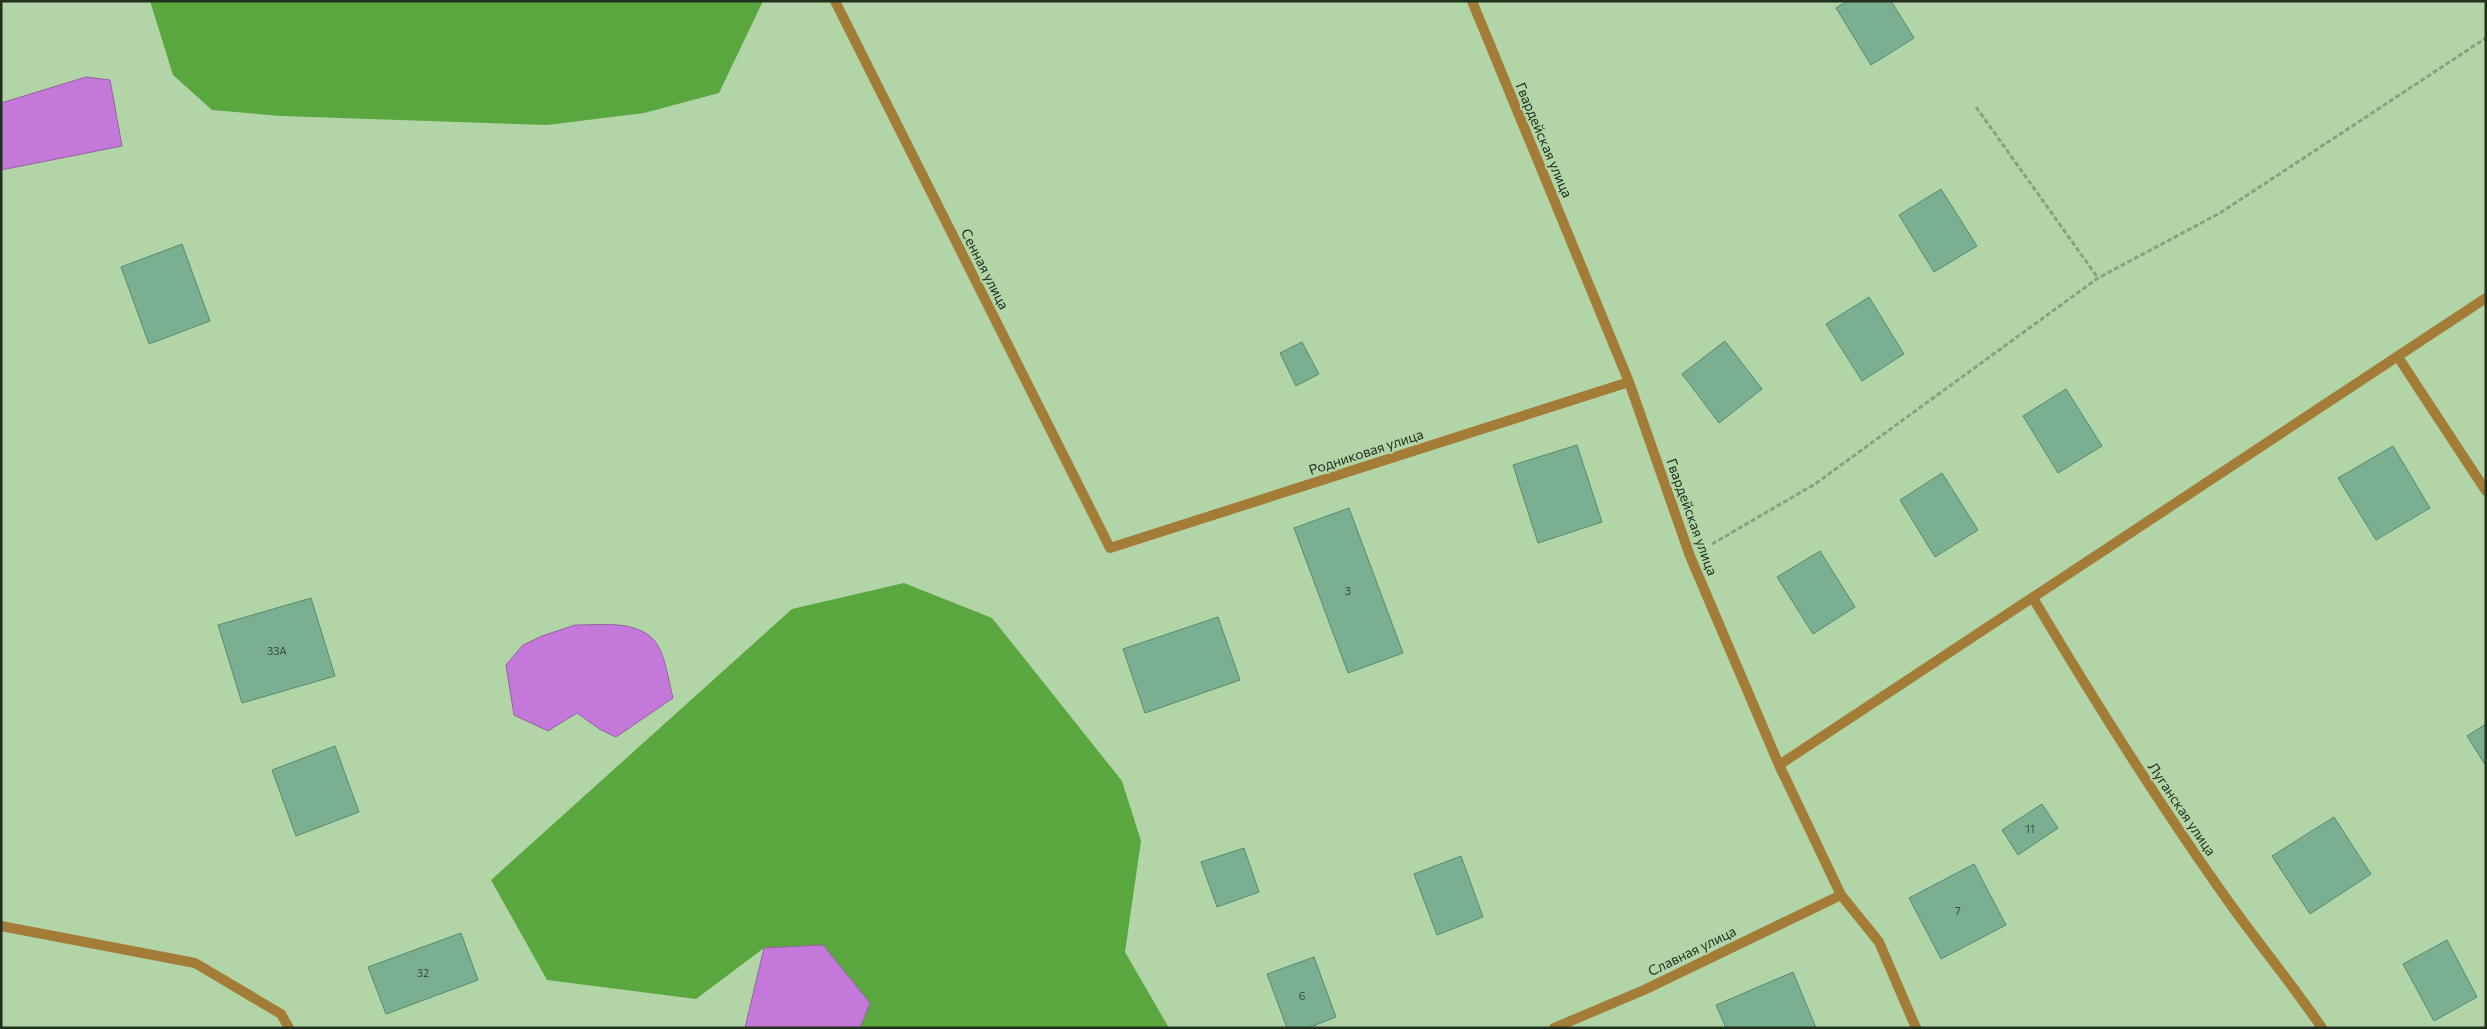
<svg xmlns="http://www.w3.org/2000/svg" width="2487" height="1029" viewBox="0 0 2487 1029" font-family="Commissioner,sans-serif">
	<rect width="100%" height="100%" fill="#b2d5a8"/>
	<path fill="#5aa63f" d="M150,1h613l-44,92 -75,20 -97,12 -266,-9 -69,-6 -39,-35z
		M904,583l88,35 130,163 19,60 -16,111 44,76h-309l10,-25 -47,-58 -59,3 -68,51 -149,-19 -56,-100 301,-271z"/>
	<path fill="#c479da" stroke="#9363a1" d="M86,77l24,3 12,66 -121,24v-67z
		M575,625c29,0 73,-7 86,27 6,14 8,31 12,46l-57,39 -15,-7 -24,-17 -29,18 -34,-16 -8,-50 17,-20 19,-9z
		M823,945l47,58 -10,25h-115l19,-80z"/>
	<path fill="#7baf91" stroke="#578a6d" d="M1847,1h44l23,37 -43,27 -35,-57z
		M1941,189l36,57 -43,26 -35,-57z
		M182,244l28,77 -61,23 -28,-77z
		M1869,297l35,57 -42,27 -36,-57z
		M1725,341l37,48 -43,34 -37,-49z
		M1302,342l17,32 -23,12 -16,-33z
		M2066,389l36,57 -44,27 -35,-57z
		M1577,445l25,77 -64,21 -25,-78z
		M2393,446l37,62 -54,32 -38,-62z
		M1942,473l36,57 -43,27 -35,-57z
		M1349,508l54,145 -55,20 -54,-145z
		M1820,551l35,56 -42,27 -36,-57z
		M311,598l24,78 -93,27 -24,-78z
		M1218,617l22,63 -95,33 -22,-64z
		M2486,724v42l-19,-30z
		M335,746l24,66 -63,24 -24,-66z
		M2042,804l16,24 -40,27 -16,-25z
		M2334,817l37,57 -61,40 -38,-58z
		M1244,848l15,44 -42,15 -16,-45z
		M1461,856l22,61 -46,18 -23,-61z
		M1974,864l32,61 -65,34 -32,-61z
		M461,933l17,47 -92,34 -18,-47z
		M2447,940l30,57 -43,24 -31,-57z
		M1314,957l22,60 -28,11h-21l-20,-54z
		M1793,972l23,56h-90l-10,-23z"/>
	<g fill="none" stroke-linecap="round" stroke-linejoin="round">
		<path stroke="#86a27e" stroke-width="3" stroke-dasharray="5 2.5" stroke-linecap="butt" d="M1976,107l122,171
			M1712,544l103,-60 283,-206 122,-65 266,-175"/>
		<path stroke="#a37c38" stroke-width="10" d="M835,1l275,547 519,-166
			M1472,1l157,381 61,174 89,209 62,130 38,47 37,86
			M2398,357l88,134
			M2033,598c59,99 121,198 188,293 32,46 69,90 101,137
			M1779,765l707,-467
			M1,926l194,37 86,51 8,14
			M1554,1028l90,-38 197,-95"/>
	</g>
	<g text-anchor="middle" stroke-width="4" stroke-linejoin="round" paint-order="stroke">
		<g font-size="11" fill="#384f3a">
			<text x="1348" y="595">3</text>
			<text x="277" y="655">33А</text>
			<text x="2030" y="833">11</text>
			<text x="1958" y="915">7</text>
			<text x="423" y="977">32</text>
			<text x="1302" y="1000">6</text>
		</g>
		<g font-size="14" fill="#212f1d" stroke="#b2d5a8">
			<text transform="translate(1544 140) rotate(67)" y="5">Гвардейская улица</text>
			<text transform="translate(985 269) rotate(63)" y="5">Сенная улица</text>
			<text transform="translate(1366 452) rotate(-18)" y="5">Родниковая улица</text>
			<text transform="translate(1692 517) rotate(70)" y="5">Гвардейская улица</text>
			<text transform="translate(2182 809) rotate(56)" y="5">Луганская улица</text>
			<text transform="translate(1692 951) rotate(-26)" y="5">Славная улица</text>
		</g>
	</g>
	<rect width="2487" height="1029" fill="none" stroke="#212f1d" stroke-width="5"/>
</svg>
